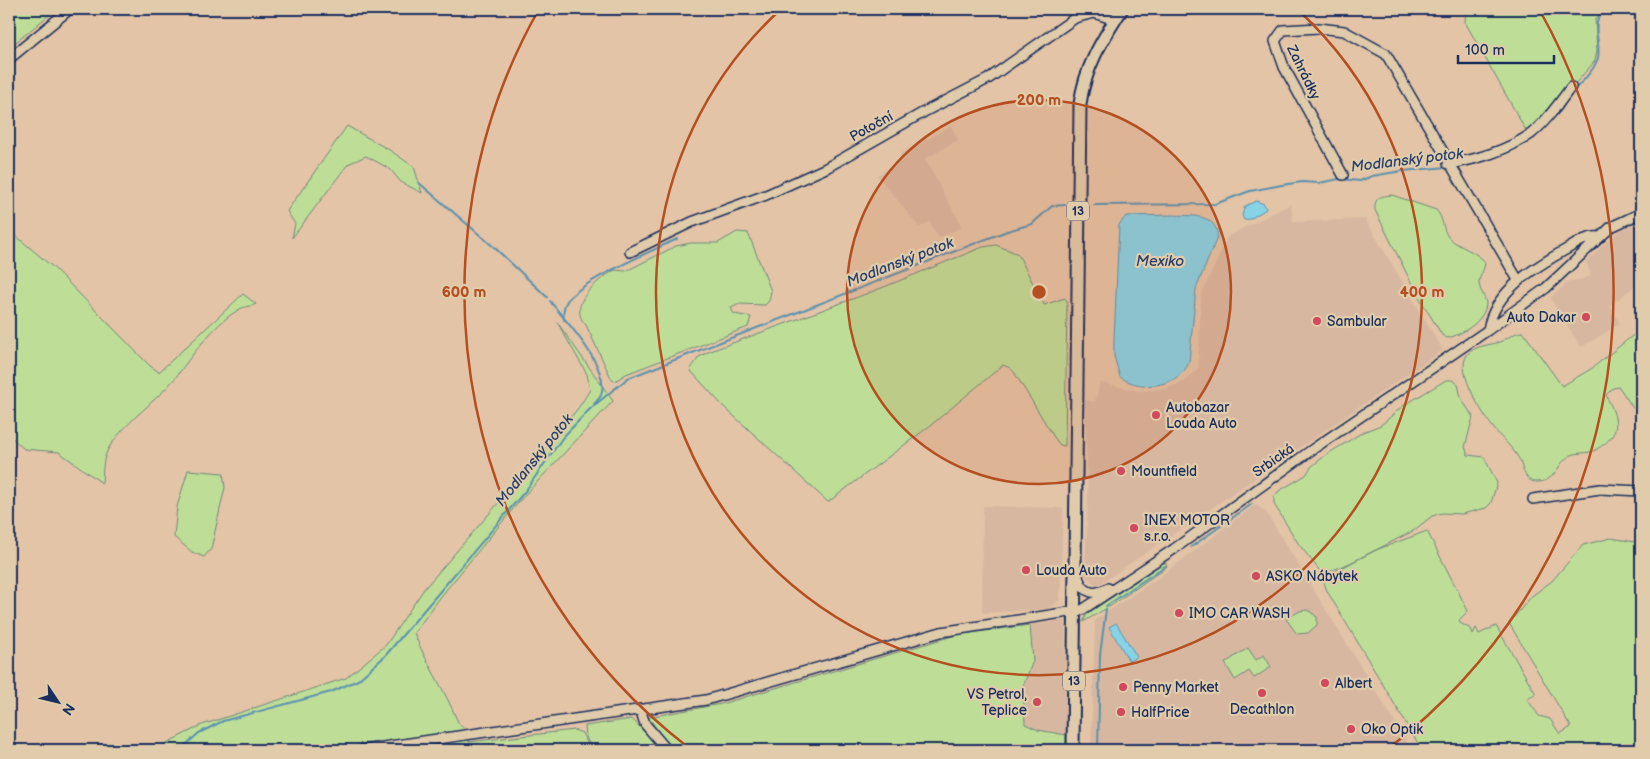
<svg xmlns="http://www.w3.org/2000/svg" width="1650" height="759" viewBox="0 0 1650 759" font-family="'Balsamiq Sans',sans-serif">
	<rect width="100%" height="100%" fill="#e3c4a6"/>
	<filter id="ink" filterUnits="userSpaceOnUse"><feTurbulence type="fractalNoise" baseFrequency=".02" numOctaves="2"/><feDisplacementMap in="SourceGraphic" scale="10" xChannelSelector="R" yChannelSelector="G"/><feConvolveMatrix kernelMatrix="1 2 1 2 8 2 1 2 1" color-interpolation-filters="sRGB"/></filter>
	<g filter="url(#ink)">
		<path fill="#d8b7a0" d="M951,126l7,14 -33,19 37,68 -23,11 -10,-16 -10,5 -42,-52 25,-15 -2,-6z
			M1291,204l2,18 72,-3 78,131 -346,236 -12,-10 3,-80 -3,-96 10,2 5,-20 38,9 26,-2 16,-5 18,-15 3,-74 27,-59z
			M1641,221v60l-31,25 10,18 -39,23 -31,-49 19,-17 15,-2 7,-4 -5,-13 32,-31z
			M1255,505l11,7 146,238h-321l4,-130 63,-42z
			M983,506l80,2 -3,92 -12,9 -66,4z
			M1064,620l1,10 1,105 -28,-5 -13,-6 -2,-38 7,-16v-45z"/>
		<path fill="#bede97" stroke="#6c867a" d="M9,9h47l-47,39z
			M1466,9h142l-13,10 2,32 -2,10 -66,75 -64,-114z
			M347,126l44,25 23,16 8,26 -21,-11 -11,-13 -24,-13 -18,8 -56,74 3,-14 -8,-13z
			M1392,195l44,15c8,8 6,20 13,28 11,10 27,13 36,24 0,8 -7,15 -6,22 1,7 6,13 7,19 0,17 -24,32 -39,35l-5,-3 -26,-43 -41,-82c-1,-13 6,-14 17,-15z
			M9,230l47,40 94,96 9,6 84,-78 13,10c-6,3 -12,2 -18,6 -25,15 -45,44 -62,67 -20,25 -48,42 -66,69 -8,12 -7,23 -8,37l-43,-31 -35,-3 -15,-14z
			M737,232l11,1 23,58 -2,10 -4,4 -26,-1 -8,4 3,6 17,3 -3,10 -122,47 -11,7 -3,-1 -26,-55c-20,-20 11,-45 29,-55l11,1 50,-25 15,-3h27z
			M996,245l22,9 26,51 21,-7 2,3 -2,145 -5,-1 -6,-8 -40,-65 -4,-4 -7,-3 -72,60 -103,77 -105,-96 -33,-36 9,-13 9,-5 166,-61 109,-44z
			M557,322l56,79 -91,97 -80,97 -28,38c12,30 31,57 43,87 5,12 9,3 12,22l105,-12 8,3 9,17h-448l12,-1 47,-24 144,-47 40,-33 38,-56 116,-134 39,-48 11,-17 -3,-16z
			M1641,329v91l-22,-33 -6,1 -7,7c12,25 17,38 -9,54 -9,6 -22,2 -29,8 -12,9 -13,25 -31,25 -14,0 -14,-17 -19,-25 -6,-10 -16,-18 -23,-27 -11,-14 -40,-58 -28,-75 8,-10 21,-9 32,-13 8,-2 14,-10 24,-10l39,54 29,-17z
			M1446,380h6l6,4 3,14 12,19 -8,30 3,8 16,2 13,26 -6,20 -5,5 -24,6 -20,-1 -10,3 -19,15 -63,32 -22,9 -8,-1 -22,-28 -24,-39v-7l5,-6 27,-16 5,-8 15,-12 37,-23 18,-7 22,-19z
			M188,470l35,3 2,14 -14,62 -7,8 -12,-5 -18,-15 3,-30z
			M1427,531l41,80 -9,9 1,3 11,6 2,5 3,-6 3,6 17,-8 40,68 -9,5 12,17 11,3 10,15 11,-7 -62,-104 23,-27 20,-15 31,-36 28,-7 30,5v207h-219l-95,-159 -3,-9 2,-6 50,-26z
			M1165,562l2,4 -2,2 -53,37 -29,17 4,-8z
			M1308,610l9,7v8l-9,8 -11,1 -11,-15 14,-8z
			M1030,625l3,36 -10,25 2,38 13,6 28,5v15h-394l-24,-33 73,-13 235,-69z
			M1248,648l8,12 8,-5 7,12 -17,11 -5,-7 -14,9 -10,-17z
			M632,719l30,31h-70l-6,-13 -1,-11z"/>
		<path fill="#86d3e5" stroke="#5b91af" d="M1256,201l8,3 2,5 -16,10 -6,1 -2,-5 3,-9z
			M1172,215c19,1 42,-2 46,20l-22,54 -7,73c-9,25 -48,30 -69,15l-6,-21v-16l5,-115 7,-9z
			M1116,623l21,34 -8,4 -20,-34z"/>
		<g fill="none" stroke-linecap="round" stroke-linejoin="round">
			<path stroke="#5b91af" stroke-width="2" d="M1574,90c9,-9 20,-20 24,-32 3,-14 -6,-31 2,-43l13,-3 28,-1
				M1538,133l23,-23 9,-15
				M418,182l77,66 52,49
				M1094,205l121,-1 35,-13 32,-6 20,-3 17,1 20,-4 21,2 12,-5 30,-5 46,-4
				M550,301c16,21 61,67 51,94 -1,3 -5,7 -7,9
				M564,320c-1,-7 -1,-13 3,-19 14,-20 85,-50 110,-62
				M1191,547l61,-43
				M1106,606l59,-40
				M9,745l8,5
				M180,750l19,-17 24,-12 108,-29 27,-12 27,-24 141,-166 37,-53 28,-29 37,-30 379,-147 25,-7 20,-18 13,-1
				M1098,750l2,-95 6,-46"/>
			<g stroke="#1b2f5e" stroke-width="12">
				<path id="minor" d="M9,59l61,-50
					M1448,164c28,-4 60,-14 83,-30 16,-13 28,-31 40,-47
					M1343,175l-59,-108 -9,-26 8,-11 36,-2 25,3 42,23 132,226
					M630,252l62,-30 74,-27 60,-27 98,-56 64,-33 87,-61 19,-5 21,7
					M1488,330c6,-39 47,-63 79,-81 9,-5 21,-14 32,-12
					M1533,499l67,-10 41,2
					M1077,573c4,17 14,25 31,15
					M640,709l5,15 22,26
					M362,750l344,-50 235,-68 141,-22 92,-61 139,-100 175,-119 58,-42 65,-61 30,-14"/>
			</g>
			<g stroke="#1b2f5e" stroke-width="15">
				<path id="major" d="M1073,750l7,-646c5,-37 22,-64 42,-95"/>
			</g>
			<use href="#minor" stroke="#e0cbaa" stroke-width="9"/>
			<use href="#major" stroke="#e0cbaa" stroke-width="11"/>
		</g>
	</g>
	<circle cx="1039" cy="292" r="192" fill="#b54e20" fill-opacity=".12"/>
	<g fill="none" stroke="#b54e20" stroke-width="2.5">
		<circle cx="1039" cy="292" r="192"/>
		<path d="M1298 10A383 383 0 1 1 780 10"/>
		<path d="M689 748A575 575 0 0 1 539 9M1539 9A575 575 0 0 1 1389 748"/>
	</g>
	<g fill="#d1495b" stroke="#e0cbaa" stroke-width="2">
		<circle cx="1586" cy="317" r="5"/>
		<circle cx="1317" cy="321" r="5"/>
		<circle cx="1156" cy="415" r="5"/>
		<circle cx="1121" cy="471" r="5"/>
		<circle cx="1134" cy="528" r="5"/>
		<circle cx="1026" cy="570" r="5"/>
		<circle cx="1256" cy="576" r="5"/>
		<circle cx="1179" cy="613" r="5"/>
		<circle cx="1325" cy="683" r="5"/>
		<circle cx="1123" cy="687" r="5"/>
		<circle cx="1262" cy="693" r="5"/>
		<circle cx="1037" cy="702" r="5"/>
		<circle cx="1121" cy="712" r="5"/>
		<circle cx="1351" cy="729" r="5"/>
	</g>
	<g text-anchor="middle" stroke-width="4.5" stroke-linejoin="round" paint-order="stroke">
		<g fill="#e0cbaa" stroke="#565e75" stroke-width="1">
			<rect x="1067" y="201.5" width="22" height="19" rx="4"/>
			<rect x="1063" y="671.5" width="22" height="19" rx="4"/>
		</g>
		<g font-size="12" font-weight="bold" fill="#1b2f5e">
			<text x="1078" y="215">13</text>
			<text x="1074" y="685">13</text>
		</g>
		<g font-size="14" fill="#1b2f5e" stroke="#e0cbaa">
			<text transform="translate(1304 72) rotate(64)" y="5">Zahrádky</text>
			<text transform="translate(871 126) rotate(-29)" y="5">Potoční</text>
			<text transform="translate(1273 460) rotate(-35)" y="5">Srbická</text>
		</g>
		<g font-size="14" fill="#1b2f5e" stroke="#e0cbaa" text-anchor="start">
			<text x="1576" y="322" text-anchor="end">Auto Dakar</text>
			<text x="1327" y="326">Sambular</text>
			<text x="1166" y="412">Autobazar<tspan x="1166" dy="16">Louda Auto</tspan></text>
			<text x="1131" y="476">Mountfield</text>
			<text x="1144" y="525">INEX MOTOR<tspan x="1144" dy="16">s.r.o.</tspan></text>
			<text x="1036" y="575">Louda Auto</text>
			<text x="1266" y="581">ASKO Nábytek</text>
			<text x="1189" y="618">IMO CAR WASH</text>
			<text x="1335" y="688">Albert</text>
			<text x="1133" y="692">Penny Market</text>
			<text x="1027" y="699" text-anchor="end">VS Petrol,<tspan x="1027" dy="16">Teplice</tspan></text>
			<text x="1262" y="714" text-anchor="middle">Decathlon</text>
			<text x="1131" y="717">HalfPrice</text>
			<text x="1361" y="734">Oko Optik</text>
		</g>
		<g font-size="15" font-style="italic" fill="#263f6c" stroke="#e0cbaa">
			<text transform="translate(1407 160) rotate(-7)" y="5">Modlanský potok</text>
			<text x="1160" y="266">Mexiko</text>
			<text transform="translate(900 262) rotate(-21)" y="5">Modlanský potok</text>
			<text transform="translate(534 460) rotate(-51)" y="5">Modlanský potok</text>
		</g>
	</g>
	<circle cx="1039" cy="292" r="8" fill="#b54e20" stroke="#e0cbaa" stroke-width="2.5"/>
	<g font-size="15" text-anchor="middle" font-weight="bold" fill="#b54e20" stroke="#e0cbaa" stroke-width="4.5" stroke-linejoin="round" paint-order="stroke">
		<text x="1039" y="105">200 m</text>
		<text x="1422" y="297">400 m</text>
		<text x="464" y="297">600 m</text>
	</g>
	<rect width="1650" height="759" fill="none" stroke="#e0cbaa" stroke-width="30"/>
	<rect x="15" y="15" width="1620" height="729" fill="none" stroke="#1b2f5e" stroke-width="2" filter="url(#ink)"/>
	<g transform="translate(58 702) rotate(125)" stroke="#e0cbaa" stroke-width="4" paint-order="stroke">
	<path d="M0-4L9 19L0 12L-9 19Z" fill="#1b2f5e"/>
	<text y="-8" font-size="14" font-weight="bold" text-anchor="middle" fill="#1b2f5e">N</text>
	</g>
	<path d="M1458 55v8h96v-8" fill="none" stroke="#1b2f5e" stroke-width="2.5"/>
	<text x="1465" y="55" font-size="15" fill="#1b2f5e" stroke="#e0cbaa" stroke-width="4" paint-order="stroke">100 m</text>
</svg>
